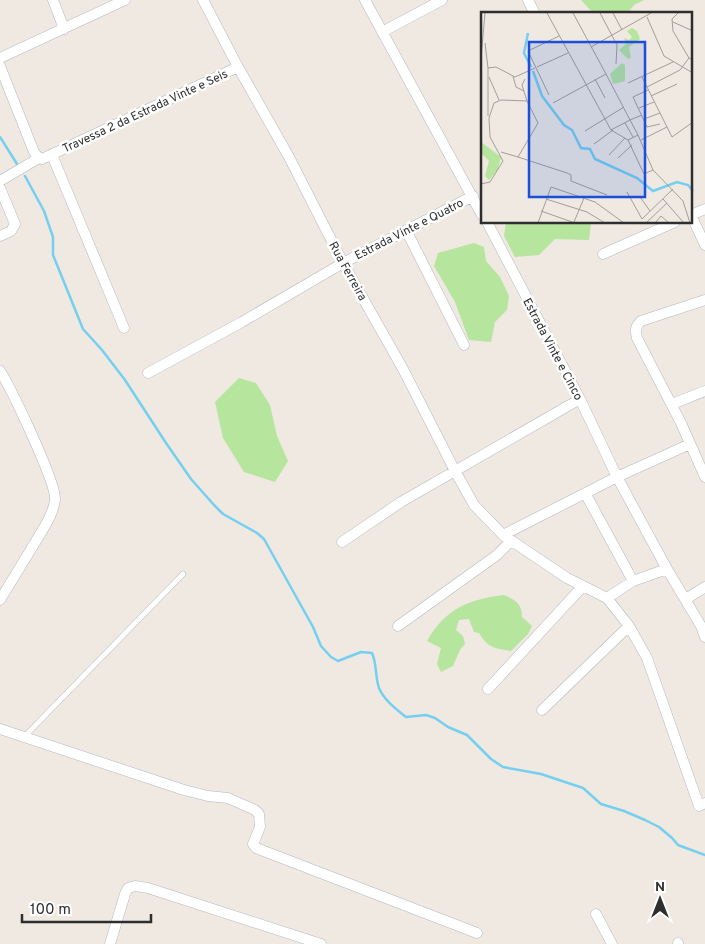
<svg xmlns="http://www.w3.org/2000/svg" width="705" height="944" viewBox="0 0 705 944" font-family="Overpass,sans-serif">
	<rect width="100%" height="100%" fill="#efe9e1"/>
	<path fill="#b6e59e" d="M581,0h63l-10,5 -7,9h-33z
		M506,223v-1l85,1 -2,17 -34,-1 -16,16 -24,2 -11,-21z
		M474,243l10,4 2,14 14,16 9,19 -2,14 -12,12 -4,20 -22,-2 -14,-38 -21,-36 4,-13z
		M239,378l17,5 14,22 7,31 11,25 -13,21 -31,-10 -21,-34 -8,-36z
		M504,595c12,5 18,9 18,22l10,9 -4,8 -17,17c-17,-3 -23,-3 -32,-18l-5,-1 -5,-13 -10,1 -3,10 7,6 2,8 -5,6 -7,16 -12,6 -4,-8 4,-16 -14,-7c18,-32 42,-42 77,-46z"/>
	<g fill="none" stroke-linecap="round" stroke-linejoin="round">
		<path stroke="#75cff0" stroke-width="2.5" d="M0,137l17,27
			M25,176l19,35 9,26v18l30,74 19,21 23,30 41,63 25,36 23,26 9,9 34,19 7,6 49,88 8,19 10,11 7,4 23,-9 11,1c5,11 3,23 7,35 5,12 17,21 27,29l20,-2 9,3 13,9 19,8 24,24 12,8 38,7 42,14 18,16 23,7 21,9 14,7 13,11 6,7 27,10"/>
		<g stroke="#b4b7c1" stroke-width="6">
			<path id="lane" d="M24,737l159,-163"/>
		</g>
		<g stroke="#b4b7c1" stroke-width="11">
			<path id="street" d="M53,0l11,29
				M203,0l35,67 51,90 54,106 60,106 52,102 19,34 29,30
				M365,0l117,215
				M528,0l7,14
				M382,32l60,-32
				M0,58l125,-58
				M0,66l34,86 4,5 4,2 196,-92
				M52,155l72,173
				M0,181l39,-23
				M0,188l15,36 -4,7 -11,5
				M691,215l14,30
				M691,215l14,-6
				M487,222l93,177 37,78 50,92 -34,12 -26,17 -40,-20 -64,-43 114,-58 73,-33
				M406,230l58,115
				M603,254l72,-32
				M705,300l-64,21c-6,6 -6,9 -4,17l44,85 24,54
				M0,371c11,17 57,113 55,129 -2,15 -12,29 -19,41 -12,20 -24,39 -36,59
				M148,373l94,-51 101,-59 130,-67
				M672,404l33,-13
				M585,493l48,88
				M342,542l59,-40 179,-103
				M667,569l34,57 4,11
				M607,598l22,28 18,32 52,148 6,-3
				M686,599l19,-12
				M398,626l99,-71 14,-14
				M488,689l95,-103
				M542,710l87,-84
				M0,729l184,61 24,6 20,2 27,12 4,4 1,13 -7,17 3,4 221,85
				M596,914l16,30
				M678,943v1
				M110,944l15,-50 3,-6 7,-2 13,2 173,56"/>
		</g>
		<use href="#lane" stroke="#fff" stroke-width="5"/>
		<use href="#street" stroke="#fff" stroke-width="10"/>
	</g>
	<g text-anchor="middle" stroke-width="5" stroke-linejoin="round" paint-order="stroke">
		<g font-size="12" fill="#2e2e2e" stroke="#fff">
			<text transform="translate(145 111) rotate(-25)" y="4">Travessa 2 da Estrada Vinte e Seis</text>
			<text transform="translate(409 229) rotate(-27)" y="4">Estrada Vinte e Quatro</text>
			<text transform="translate(348 271) rotate(61)" y="4">Rua Ferreira</text>
			<text transform="translate(553 349) rotate(62)" y="4">Estrada Vinte e Cinco</text>
		</g>
	</g>
	<g transform="translate(481 12)">
		<rect width="211" height="211" fill="#efe9e1"/>
		<path d="M151,16l5,3 3,8 -11,8 2,11 -3,1 -9,-9 7,-6 -2,-6 5,2 3,-3 -5,-6zM141,51l3,2v16l-12,3 -3,-10zM0,130l20,15 -3,12 -9,11 -4,-4 4,-15 -8,-8z" fill="#b6e59e"/>
		<path fill="none" stroke="#75cff0" stroke-width="2.5" d="M47,21l-4,20 7,14M52,59l9,25 22,29 8,5 9,18 9,1 5,10 42,19 16,13 24,-9 11,3 5,6"/>
		<path fill="none" stroke="#a29e99" stroke-width="1" d="M66,1l64,117M92,1l33,61 24,46 8,15 -10,5 -17,-10 19,-10 12,-5M119,1l17,32 -1,19M132,1l9,17M197,1l-6,6 1,12 16,27M166,5l17,39 29,17M192,10l20,9M4,31l3,25M110,35l60,-34M0,46l4,-45M56,55l31,-14M32,64l3,11 8,4M8,65l10,23M161,65l30,60 21,-15M44,67l-3,6 5,16M114,67l10,19M147,71l45,-21M166,75l33,-17 9,-12 4,2M167,78l-15,7 14,30 13,-3M68,83l-21,-44 31,-15M170,84l26,-12M72,91l53,-29M158,96l15,-6M7,104v-48l8,-1 19,10 20,-9M163,107l16,-6M144,111l8,14M104,119l39,-24M157,123l15,35 30,31 7,22M147,128l16,34 9,-4M160,128l26,-13M113,132l19,-14M20,140l17,5M128,143l16,-17M137,146l14,-13M0,172l9,-2 13,-21 -13,-24 -1,-19 5,-15 7,-3 26,1 11,22 -20,34 49,16 4,2v6l36,14M146,180l15,27 31,-30M159,185l10,14M65,187l41,13 18,11M182,187l21,24M60,199l34,12M93,210l10,-24M57,211l13,-36 44,15 29,21M165,211l21,-20M174,211l6,-7 8,7"/>
		<path fill="#1d4ed8" fill-opacity="0.15" stroke="#1d4ed8" stroke-width="2.5" d="M48,30h116v155h-116z"/>
		<rect width="211" height="211" fill="none" stroke="#2e2e2e" stroke-width="2.5"/>
	</g>
	<g transform="translate(660 899)" stroke="#ffffff" stroke-width="4" paint-order="stroke">
	<path d="M0-4L9 19L0 12L-9 19Z" fill="#2e2e2e"/>
	<text y="-8" font-size="14" font-weight="bold" text-anchor="middle" fill="#2e2e2e">N</text>
	</g>
	<path d="M22 914v8h129v-8" fill="none" stroke="#2e2e2e" stroke-width="2.5"/>
	<text x="30" y="914" font-size="15" fill="#2e2e2e" stroke="#ffffff" stroke-width="4" paint-order="stroke">100 m</text>
</svg>
